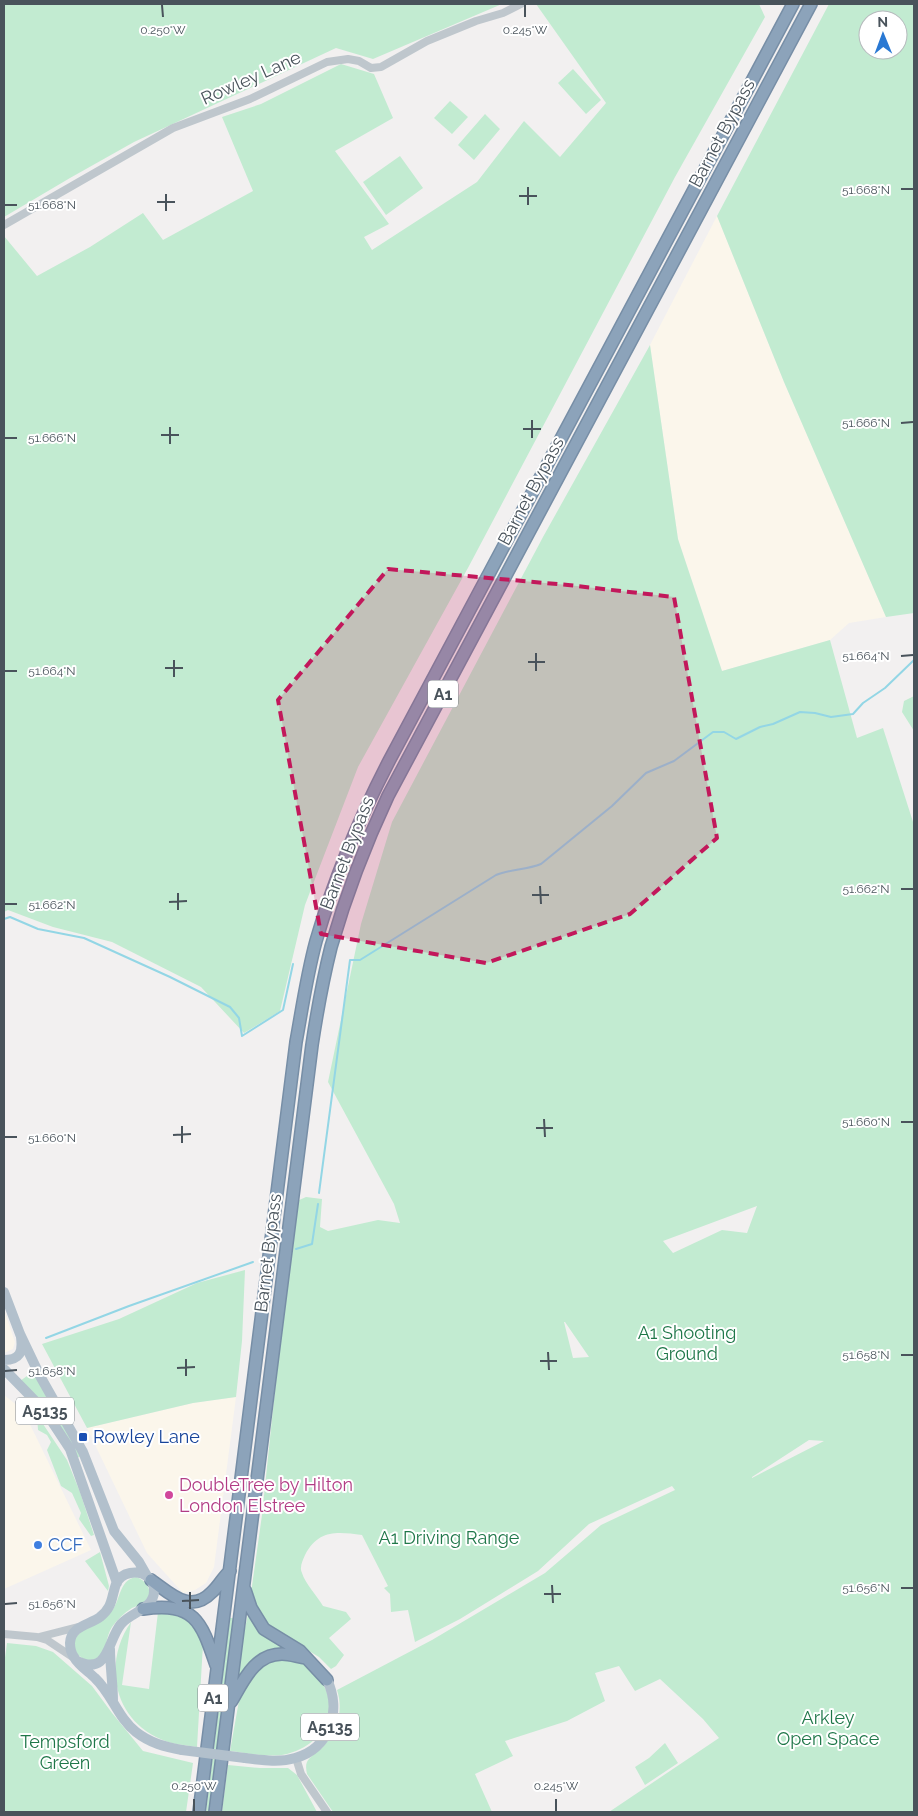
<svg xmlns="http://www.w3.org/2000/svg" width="918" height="1816" viewBox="0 0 918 1816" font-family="Raleway,sans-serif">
	<rect width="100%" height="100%" fill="#f2f0f0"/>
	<path fill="#fbf6eb" d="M717,216l67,166 102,235 -37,6 -19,17 -108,31 -44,-132 -28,-194z
		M4,1310l11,32 -2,7 -9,4z
		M4,1395l19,15 68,140 -87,39z
		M236,1397l-22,170 -8,16 -11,7 -12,3 -36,-40 -60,-125 106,-25z"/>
	<path fill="#c2ebd1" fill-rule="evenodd" d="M4,4h498l-129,55 -37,-11 -202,94 -64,36 -66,39z
		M536,4h223l6,13 -90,160 -206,389 -111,201 -53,138 -25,106 -36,22 -43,-46 -89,-45 -59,-15 -45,-17 -4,2v-676l33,40 53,-29 53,-34 20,27 90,-49 -31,-74 39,-13 80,-40 33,10 19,44 -58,33 54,73 -25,13 8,13 105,-68 47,-61 36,36 46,-54z
		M829,4h85v609l-28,4 -102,-235 -67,-166zM868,20h30v30h-30z
		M573,69l28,31 -15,14 -28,-31z
		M450,101l18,16 -16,17 -18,-16z
		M485,114l15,15 -26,31 -16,-15z
		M400,156l23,32 -37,27 -23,-33z
		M650,345l28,194 44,132 108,-31 27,98 26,-10 31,97v987h-305l110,-74 -16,-19 -43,-40 -25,12 -16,-25 -24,7 10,28 -38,20 -62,20 8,15 -38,18 17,38h-159l-26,-38c-1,-5 -2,-11 2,-15 3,-4 8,-7 12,-10 16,-16 23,-38 16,-59l95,-50 113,-67 56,-48 74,-35 -3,-4 -83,38 -51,47 -78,48 -45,23 -7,-32 -17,2 -1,-18 -6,-6 4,-2 -26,-51c-25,-3 -43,-6 -57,20 -2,5 -6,12 -3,18 3,10 15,23 21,33l23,6 5,7 -22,19 15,17 -8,11 -5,3 -12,-12 -56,-34 -12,-30 11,-78 16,-154 19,-160 9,-4 16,2 -2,28 8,4 50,-11 22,3 -6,-19 -66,-122 33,-158 31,-102 151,-285zM757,1206l-10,27 -25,-3 -49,23 -10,-12zM564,1322h1l24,35 -16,1zM809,1440l15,1 -72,37v-1z
		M914,696v35l-12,-19 2,-11z
		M245,1270l-3,71 -6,56 -43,6 -106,25 -45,-84 77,-25 78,-36z
		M34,1371l47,85 -4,2 -57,-77z
		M37,1415l30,45 13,32 14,43 -3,1 -12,-17 2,-6 -9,-20 -11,-7 -14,-36 4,-8 -4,-7 -9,-5z
		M100,1552l9,34 -1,5 -23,-30z
		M136,1577c10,3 18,14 10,23 -4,4 -9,6 -14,8 -8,5 -15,12 -20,19 -6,9 -5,21 -11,29l-11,5c-6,-2 -12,-4 -15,-11 -7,-20 26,-26 35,-37 11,-11 8,-33 26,-36z
		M249,1610l43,38 -8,3 -47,34 6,-48z
		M158,1612l24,3 14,12 7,17 -6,103c-14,-2 -28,-3 -41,-10 -44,-22 -52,-76 -25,-115l-9,63 27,4z
		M230,1618h4l-25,194h-3z
		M7,1643l29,3 17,6 39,34 20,27 31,38 50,12 -7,49h-182v-147z
		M275,1658c12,1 24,0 34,8 3,2 6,8 9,11 25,31 6,68 -31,77 -18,4 -39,-1 -57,-3l10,-56 11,-21z
		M665,1743l13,20 -33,22 -10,-18 14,-9z
		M228,1765l32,3h28l9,7 20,37h-95z"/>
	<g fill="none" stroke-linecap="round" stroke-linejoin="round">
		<path stroke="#93d6e5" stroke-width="2" d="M4,919l6,-2 28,12 46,9 86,39 60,30 9,11 3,18 41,-26 10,-46
			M319,1193l31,-233h10l136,-85c14,-6 30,-5 45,-11l71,-58 34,-33 28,-12 39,-29h11l12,7 24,-12 13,-3 27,-12 15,1 16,4 22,-3 10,-11 22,-15 29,-28
			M296,1249l16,-5 6,-40
			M46,1338l83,-32 124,-44"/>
		<g stroke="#778ea6" stroke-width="14">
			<path id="highway" d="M151,1580c19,13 39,35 61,12 7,-6 11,-15 18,-21
				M245,1590l6,18 13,21 36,22 27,29
				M143,1609c52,-7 58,12 73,56
				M231,1702c12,-20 23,-48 51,-48 8,0 16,3 24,4
				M199,1812l97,-770c6,-33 11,-68 20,-101 18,-62 43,-122 73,-180l404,-757
				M215,1812l97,-767c5,-33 11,-66 19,-98 15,-52 34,-102 57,-151l423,-792"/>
		</g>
		<path stroke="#bfc7cd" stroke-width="8" d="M4,225l169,-97 77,-29 77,-37 21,-3 11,2 12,7 10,-1 46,-26 49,-20 27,-8 18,-9
			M4,1634l33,3 10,3 27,18
			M39,1637l39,-10
			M296,1758l5,16 26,38"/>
		<path stroke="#b2c0cc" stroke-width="10" d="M4,1292l16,42 20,42 43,76 31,79 25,31 8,14
			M4,1360c16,0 19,-8 17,-23
			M4,1369l41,42 25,38 47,134
			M110,1649c0,17 3,35 3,52
			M77,1661c32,15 30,-20 44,-37 10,-12 33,-15 33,-33 0,-5 -2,-11 -6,-14 -10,-8 -27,-5 -32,7 -5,14 -3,23 -16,33 -11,8 -29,9 -30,26 0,4 1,10 4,14 4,8 15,15 21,21 17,16 23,40 41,54 14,11 29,15 46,18
			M245,1758c16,2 34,5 50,0 35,-9 47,-48 32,-78"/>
		<use href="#highway" stroke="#8ca3ba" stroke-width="11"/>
		<path stroke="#b2c0cc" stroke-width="10" d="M182,1750l63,8"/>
	</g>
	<path fill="#c2185b" fill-opacity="0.2" stroke="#c2185b" stroke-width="4" stroke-dasharray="10 6" stroke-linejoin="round" d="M388,569l180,16 106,12 43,241 -87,76 -144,49 -165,-29 -43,-234z"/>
	<path fill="none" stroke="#49535b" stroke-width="2" d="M162,5l1,12M525,5v12M528,187v18M901,189h12M166,194v17M519,196h18M157,202h18M5,205h12M532,420v18M901,423l12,-1M170,427v17M523,429h18M161,435h18M5,438h12M536,653v18M901,656l12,-1M174,660v17M528,662h17M165,668h18M5,671h12M540,886l1,18M901,889h12M178,893v17M532,895h17M169,902l18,-1M5,904h12M544,1119l1,18M901,1122h12M182,1126v17M536,1128h17M173,1135l18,-1M5,1137h12M548,1352l1,18M901,1355h12M186,1359v17M540,1361h17M177,1368l18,-1M5,1371l12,-1M552,1585l1,18M901,1588h12M190,1592v17M544,1594h17M182,1601l17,-1M5,1604l12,-1M194,1799v12M556,1799v12"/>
	<rect fill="#1a4fb4" stroke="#fff" stroke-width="2" x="78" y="1432" width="10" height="10" rx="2.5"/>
	<circle fill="#d1479c" stroke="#fff" stroke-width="2" cx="169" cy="1495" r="5"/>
	<circle fill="#3f7fe0" stroke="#fff" stroke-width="2" cx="38" cy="1545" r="5"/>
	<g text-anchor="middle" stroke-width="4" stroke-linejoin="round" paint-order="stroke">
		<g fill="#fff" stroke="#80878c" stroke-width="1">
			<rect x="428" y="680.5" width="30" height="27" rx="4"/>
			<rect x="16" y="1397.5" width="58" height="27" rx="4"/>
			<rect x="198" y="1684.5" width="30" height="27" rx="4"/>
			<rect x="301" y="1713.5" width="58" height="27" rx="4"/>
		</g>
		<g font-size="16" font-weight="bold" fill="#49535b">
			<text x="443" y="700">A1</text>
			<text x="45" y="1417">A5135</text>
			<text x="213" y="1704">A1</text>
			<text x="330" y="1733">A5135</text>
		</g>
		<g font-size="18" fill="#49535b" stroke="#fff">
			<text transform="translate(251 78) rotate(-24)" y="6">Rowley Lane</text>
			<text transform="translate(722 133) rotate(-62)" y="6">Barnet Bypass</text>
			<text transform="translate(531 491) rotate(-62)" y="6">Barnet Bypass</text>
			<text transform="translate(347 853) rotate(-69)" y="6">Barnet Bypass</text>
			<text transform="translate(268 1253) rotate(-83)" y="6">Barnet Bypass</text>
		</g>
		<g font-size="18" fill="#1f7749" stroke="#fff">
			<text x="687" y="1339">A1 Shooting<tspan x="687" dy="21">Ground</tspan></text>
			<text x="449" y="1544">A1 Driving Range</text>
			<text x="828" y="1724">Arkley<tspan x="828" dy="21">Open Space</tspan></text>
			<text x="65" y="1748">Tempsford<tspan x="65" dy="21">Green</tspan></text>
		</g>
		<g font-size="18" fill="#164399" stroke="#fff" text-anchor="start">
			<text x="93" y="1443">Rowley Lane</text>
		</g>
		<g font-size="18" fill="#b23c85" stroke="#fff" text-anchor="start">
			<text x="179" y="1491">DoubleTree by Hilton<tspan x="179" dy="21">London Elstree</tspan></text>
		</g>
		<g font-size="18" fill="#366cbe" stroke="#fff" text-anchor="start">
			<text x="48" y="1551">CCF</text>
		</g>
	</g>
	<g font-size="12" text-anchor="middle" fill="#49535b" stroke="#fff" stroke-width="4" stroke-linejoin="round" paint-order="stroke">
		<text x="163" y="34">0.250°W</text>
		<text x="525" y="34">0.245°W</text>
		<text x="866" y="194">51.668°N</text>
		<text x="52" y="209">51.668°N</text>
		<text x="866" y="427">51.666°N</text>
		<text x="52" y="442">51.666°N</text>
		<text x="866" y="660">51.664°N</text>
		<text x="52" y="675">51.664°N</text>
		<text x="866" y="893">51.662°N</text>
		<text x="52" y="909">51.662°N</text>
		<text x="866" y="1126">51.660°N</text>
		<text x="52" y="1142">51.660°N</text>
		<text x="866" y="1359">51.658°N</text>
		<text x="52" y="1375">51.658°N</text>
		<text x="866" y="1592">51.656°N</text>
		<text x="52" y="1608">51.656°N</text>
		<text x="194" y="1790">0.250°W</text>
		<text x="556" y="1790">0.245°W</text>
	</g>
	<rect width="918" height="1816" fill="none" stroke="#49535b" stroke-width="10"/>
	<g transform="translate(883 35) rotate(359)"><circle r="24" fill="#ffffff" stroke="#b6babd"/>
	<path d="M0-4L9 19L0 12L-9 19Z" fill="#2978d3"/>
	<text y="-8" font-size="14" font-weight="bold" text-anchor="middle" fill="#49535b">N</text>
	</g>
</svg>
